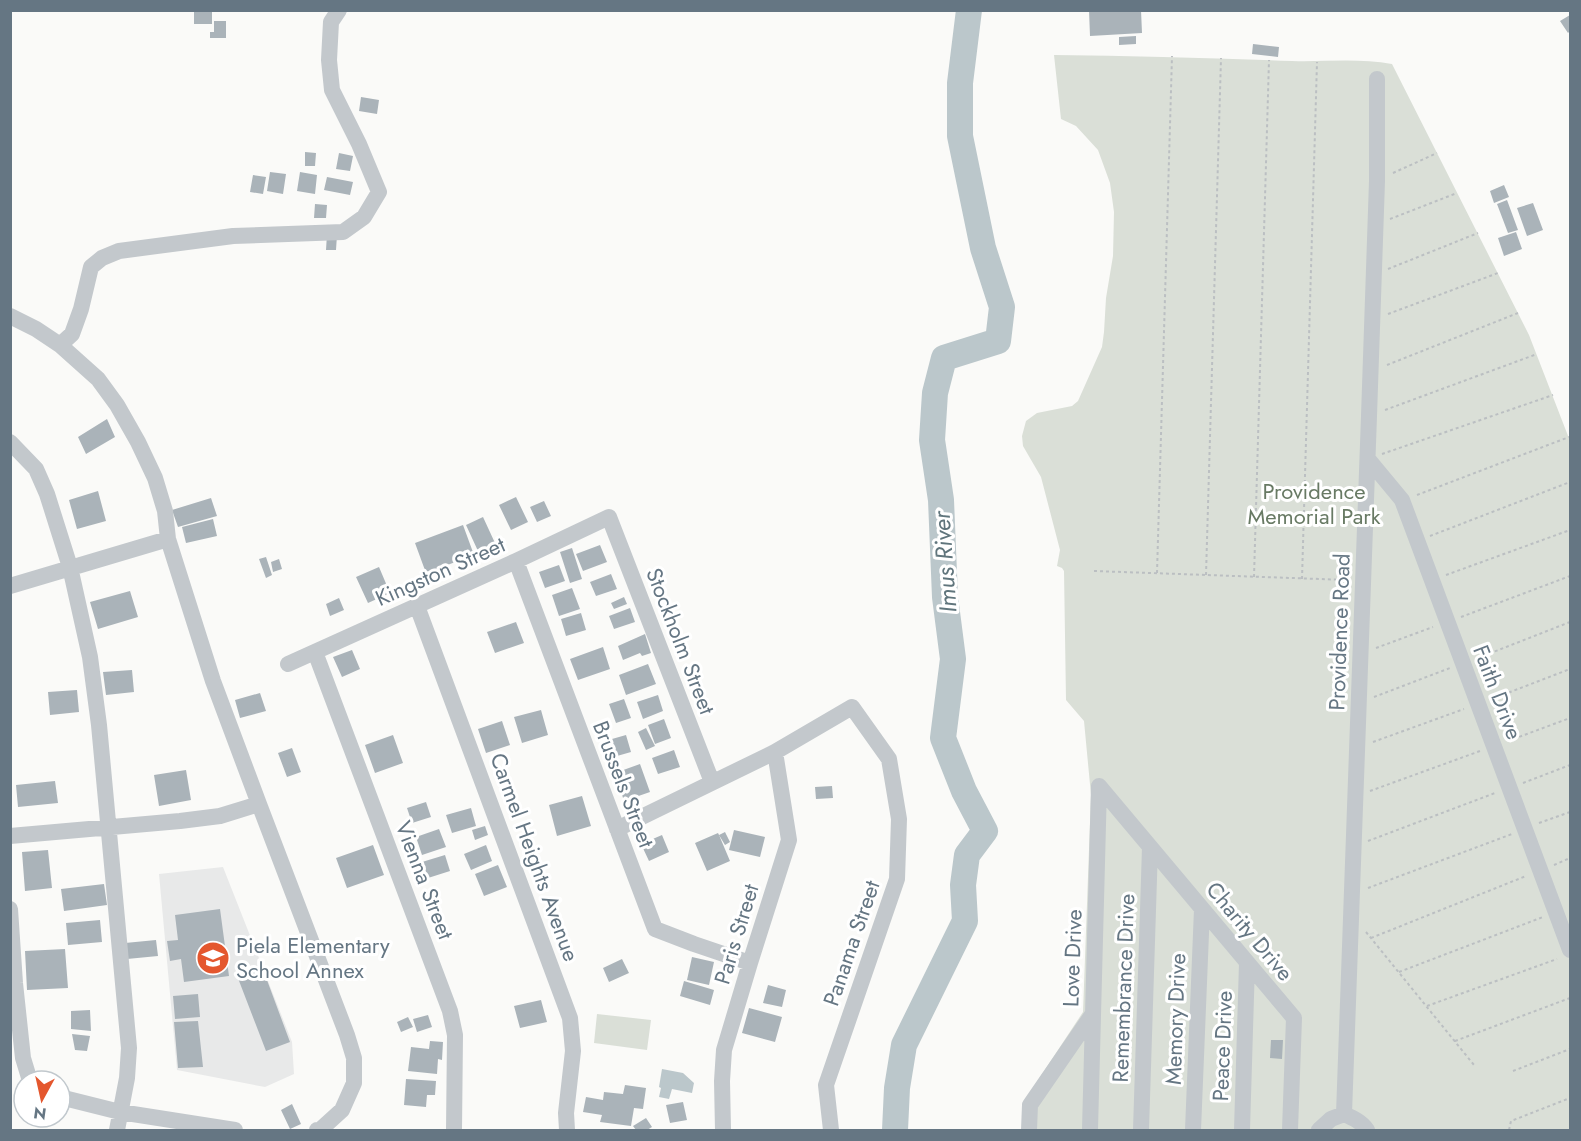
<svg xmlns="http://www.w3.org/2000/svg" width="1581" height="1141" viewBox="0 0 1581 1141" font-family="Jost,sans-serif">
	<rect width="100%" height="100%" fill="#fafaf8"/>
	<path fill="#e8e9e9" d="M223,867l69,175 2,32 -29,13 -88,-17 -18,-196z"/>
	<path fill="#dadfd7" d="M1054,55c79,1 158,3 238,6 33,1 67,-3 100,3l137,271 41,106v689h-548l1,-27 60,-91 8,-217 -7,-74 -18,-21 -2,-129 -2,-3 -5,-2 3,-16 -19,-73 -18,-31 -1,-10 4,-15 11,-8 35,-7 6,-5 24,-54 2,-15 2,-34 7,-42 1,-44 -4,-29 -12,-33 -22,-24 -15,-7z
		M597,1014l54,6 -4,30 -53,-7z"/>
	<path fill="#bbc7cb" d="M662,1069l21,4 11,10 -2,10 -20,-4 -3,10 -10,-2 2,-9 -2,-1z"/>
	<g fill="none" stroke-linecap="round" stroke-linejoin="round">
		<path stroke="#bbc7cb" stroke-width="26" d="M895,1130l2,-42 7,-43 61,-124 -2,-36 4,-30 18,-24 -21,-40 -21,-53 10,-79 -8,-62 -4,-97 -9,-60 3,-47 9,-35 54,-17 4,-34 -19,-59 -23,-112v-53l9,-73"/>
	</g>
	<path fill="#aab3b9" d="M194,10h18v14h-18z
		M1089,10h52l1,23 -52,3z
		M1570,15v16l-2,2 -8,-12z
		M214,21h12v17h-16v-6h4z
		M1136,36v8l-17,1v-8z
		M1253,44l26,3 -1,10 -26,-3z
		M361,97l18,3 -2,14 -18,-3z
		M305,152l11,1 -1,13h-10z
		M339,153l14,3 -3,15 -14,-2z
		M270,172l16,2 -3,20 -16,-3z
		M300,172l17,3 -2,19 -18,-3z
		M253,175l13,2 -3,17 -13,-2z
		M327,177l26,5 -3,13 -26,-5z
		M1504,185l5,12 -15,6 -4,-12z
		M1507,200l11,30 -10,3 -11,-29z
		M1533,203l10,27 -16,6 -10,-28z
		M315,204l12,1 -1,13h-12z
		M1516,232l6,17 -18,7 -6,-18z
		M327,234l10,1 -1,15h-10z
		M107,419l8,18 -29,17 -8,-17z
		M98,491l8,30 -29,8 -8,-29z
		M516,497l12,25 -17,8 -12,-25z
		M211,498l6,18 -39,11 -6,-17z
		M544,501l7,15 -14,6 -7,-15z
		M483,517l12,26 -17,8 -12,-26z
		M213,519l4,17 -31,7 -4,-16z
		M463,525l11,30 -48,18 -11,-30z
		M600,545l7,17 -24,9 -7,-17z
		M572,548l10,31 -12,4 -10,-31z
		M266,557l6,18 -6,3 -7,-19z
		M279,559l3,10 -9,3 -2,-10z
		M559,565l6,16 -20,7 -6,-16z
		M379,567l11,26 -22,10 -12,-26z
		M611,574l6,15 -21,7 -6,-14z
		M572,588l8,21 -21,7 -7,-21z
		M130,591l8,26 -40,12 -8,-27z
		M624,597l3,7 -13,5 -3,-6z
		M339,598l5,12 -14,6 -4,-12z
		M630,608l5,14 -21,7 -5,-13z
		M581,613l5,17 -20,6 -5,-17z
		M516,622l8,21 -29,10 -8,-21z
		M645,634l6,19 -9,3 -2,-3 -17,7 -5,-14z
		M603,647l7,22 -32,11 -8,-21z
		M352,650l8,19 -18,8 -9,-20z
		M648,664l8,20 -30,11 -7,-20z
		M132,670l2,22 -28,3 -3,-23z
		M77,690l2,22 -29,3 -2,-23z
		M260,693l6,18 -26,7 -5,-18z
		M658,695l5,16 -20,8 -6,-17z
		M624,699l7,19 -15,5 -7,-19z
		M541,710l7,25 -26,8 -8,-26z
		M664,719l7,19 -16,6 -7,-19z
		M502,721l8,24 -24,8 -8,-24z
		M646,728l9,18 -9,4 -8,-18z
		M393,735l10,28 -28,10 -10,-28z
		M626,735l5,17 -21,6 -5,-17z
		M292,748l9,24 -14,5 -9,-24z
		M674,750l6,17 -22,7 -6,-16z
		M640,764l10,28 -26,9 -9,-28z
		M186,770l5,30 -32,6 -5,-31z
		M55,781l3,22 -40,4 -2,-22z
		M832,786l1,12 -17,1 -1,-12z
		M582,796l9,30 -34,10 -8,-31z
		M426,802l5,15 -19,6 -5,-15z
		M471,808l5,18 -24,7 -6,-18z
		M485,826l3,9 -13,5 -3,-10z
		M439,829l7,18 -24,8 -6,-18z
		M734,830l31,7 -5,20 -31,-7z
		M725,832l5,10 -5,3 -6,-10 11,26 -23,10 -12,-28 23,-10 1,2z
		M662,835l7,17 -20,9 -8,-17z
		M373,845l11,30 -37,13 -11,-30z
		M486,845l6,16 -21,9 -7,-16z
		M416,847l3,9 -12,4 -3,-9z
		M48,850l4,38 -27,3 -3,-39z
		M445,855l5,16 -22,7 -6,-16z
		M498,865l9,22 -23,9 -9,-22z
		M104,884l3,21 -43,6 -3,-22z
		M220,909l9,67 -45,6 -3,-23 -11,2 -3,-20 11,-1 -3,-25z
		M100,920l2,22 -34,3 -2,-22z
		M156,940l2,16 -31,3 -2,-16z
		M65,949l3,39 -41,2 -2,-39z
		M692,957l22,5 -5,23 -22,-5z
		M622,959l7,14 -20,9 -6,-14z
		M261,964l29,78 -24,9 -30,-78z
		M684,981l30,9 -4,15 -30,-9z
		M768,985l18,5 -4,17 -19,-4z
		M198,994l2,23 -25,2 -2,-23z
		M541,1000l6,22 -27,6 -6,-22z
		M749,1008l33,9 -7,25 -33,-9z
		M90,1010l1,21 -20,-2v-18z
		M428,1015l4,12 -15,5 -4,-13z
		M408,1017l5,10 -12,5 -4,-10z
		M198,1021l5,46 -25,1 -4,-46z
		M72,1034l18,2 -3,15 -12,-1z
		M1271,1040h12l-1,19 -12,-1z
		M430,1041l13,1 -1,18 -4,-1 -1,15 -29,-3 3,-24 18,2z
		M406,1079l30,2 -1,14h-8l-1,12 -22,-2z
		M625,1085l21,3 -3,21 -9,-1 -3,18 -31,-4 2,-7 -19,-3 3,-15 17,3 1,-8 19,2z
		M683,1102l4,18 -17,3 -4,-18z
		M292,1104l9,20 -11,5 -9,-19z
		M646,1118l6,9 -5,3h-11l-3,-4z"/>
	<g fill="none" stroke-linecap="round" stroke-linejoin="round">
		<path stroke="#bbbfc2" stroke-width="2" stroke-dasharray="3 3" stroke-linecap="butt" d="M1393,173l44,-20
			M1390,219l67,-26
			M1388,269l90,-36
			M1388,314l110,-41
			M1387,365l131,-52
			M1385,410l152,-56
			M1382,454l171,-59
			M1417,495l152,-58
			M1430,536l140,-54
			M1094,571l254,9
			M1157,573l15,-517
			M1206,575l15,-517
			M1446,575l124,-45
			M1254,577l15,-517
			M1302,579l15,-517
			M1461,617l109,-41
			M1376,648l57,-21
			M1478,658l92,-36
			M1374,697l76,-29
			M1492,699l78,-30
			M1508,741l62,-23
			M1373,742l91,-33
			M1523,783l47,-18
			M1370,791l110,-40
			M1539,823l31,-11
			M1368,841l127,-48
			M1554,865l16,-7
			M1368,888l144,-54
			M1366,932l108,133
			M1371,938l155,-62
			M1399,972l144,-55
			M1427,1006l130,-47
			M1455,1041l115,-43
			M1513,1071l57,-22
			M1509,1130l2,-9 59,-23"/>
		<path stroke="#c3c8cc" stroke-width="16" d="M10,316l26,13 24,16 38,34 19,26 21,37 17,36 10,33 3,28 45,142 46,123 88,231 7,23v25l-12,27 -22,20h-3
			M60,345l12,-11 9,-25 10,-42 11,-9 17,-7 114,-15 110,-4 21,-15 15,-25 -20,-48 -27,-54 -3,-30 2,-38 8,-12
			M10,442l26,27 11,25 23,73 20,90 9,68 30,323 -2,30 -10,52
			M1368,459l34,41 168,450
			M516,561l139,368 39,15 56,19
			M10,586l158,-47
			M417,606l153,412 3,33 -7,62 1,17
			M315,652l135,359 5,24 -1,95
			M288,664l228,-103 93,-44 103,265
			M1099,786l195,232 -4,112
			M617,829l158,-77 77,-45 37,52 10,60 -2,60 -71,206 5,45
			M10,836l170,-15 40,-5 39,-12
			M10,909l5,74 8,75 7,23
			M60,1097l60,15 115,18
			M1344,1114l25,-698 8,-235v-102
			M723,1130l-1,-49 2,-31 26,-87 39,-123 -14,-88
			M1029,1130l1,-25 62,-90
			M1090,1130l9,-344
			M1141,1130l9,-283
			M1193,1130l9,-221
			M1242,1130l5,-167
			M1319,1130l12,-11 13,-5c9,4 18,8 23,16"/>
	</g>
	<defs>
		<g id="school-disc" transform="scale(1.725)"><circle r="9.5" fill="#e4572e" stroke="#fff"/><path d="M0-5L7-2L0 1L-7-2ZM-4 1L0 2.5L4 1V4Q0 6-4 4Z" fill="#fff"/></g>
	</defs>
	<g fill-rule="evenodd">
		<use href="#school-disc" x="213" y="958"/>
	</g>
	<g text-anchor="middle" stroke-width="6" stroke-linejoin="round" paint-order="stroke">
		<g font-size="22" fill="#687a64" stroke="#fff">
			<text x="1314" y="499">Providence<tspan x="1314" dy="25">Memorial Park</tspan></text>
		</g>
		<g font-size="22" fill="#657683" stroke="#fff">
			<text transform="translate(440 571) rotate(-24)" y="8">Kingston Street</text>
			<text transform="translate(1339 632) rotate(-88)" y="8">Providence Road</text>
			<text transform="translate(681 641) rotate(69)" y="8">Stockholm Street</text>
			<text transform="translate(1498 692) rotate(69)" y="8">Faith Drive</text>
			<text transform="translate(624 784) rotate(69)" y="8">Brussels Street</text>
			<text transform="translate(535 857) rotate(70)" y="8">Carmel Heights Avenue</text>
			<text transform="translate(425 880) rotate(69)" y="8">Vienna Street</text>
			<text transform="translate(1250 931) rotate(50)" y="8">Charity Drive</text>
			<text transform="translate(736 934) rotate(-73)" y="8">Paris Street</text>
			<text transform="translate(851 943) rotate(-71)" y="8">Panama Street</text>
			<text transform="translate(1072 958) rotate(-88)" y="8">Love Drive</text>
			<text transform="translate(1123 988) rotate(-88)" y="8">Remembrance Drive</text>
			<text transform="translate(1175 1019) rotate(-88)" y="8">Memory Drive</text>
			<text transform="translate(1222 1046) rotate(-88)" y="8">Peace Drive</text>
		</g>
		<g font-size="22" fill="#657683" stroke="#fff" text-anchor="start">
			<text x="236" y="953">Piela Elementary<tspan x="236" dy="25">School Annex</tspan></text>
		</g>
		<g font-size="24" font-style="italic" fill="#60757c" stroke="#fff">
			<text transform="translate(945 562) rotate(-94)" y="8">Imus River</text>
		</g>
	</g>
	<rect width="1581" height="1141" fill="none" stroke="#657683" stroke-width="24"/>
	<g transform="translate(42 1099) rotate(188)"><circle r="28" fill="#ffffff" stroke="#c1c8cd" stroke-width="1.5"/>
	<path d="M0-4.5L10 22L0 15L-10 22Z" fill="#e4572e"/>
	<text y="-9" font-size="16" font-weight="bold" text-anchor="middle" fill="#657683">N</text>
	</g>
</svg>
